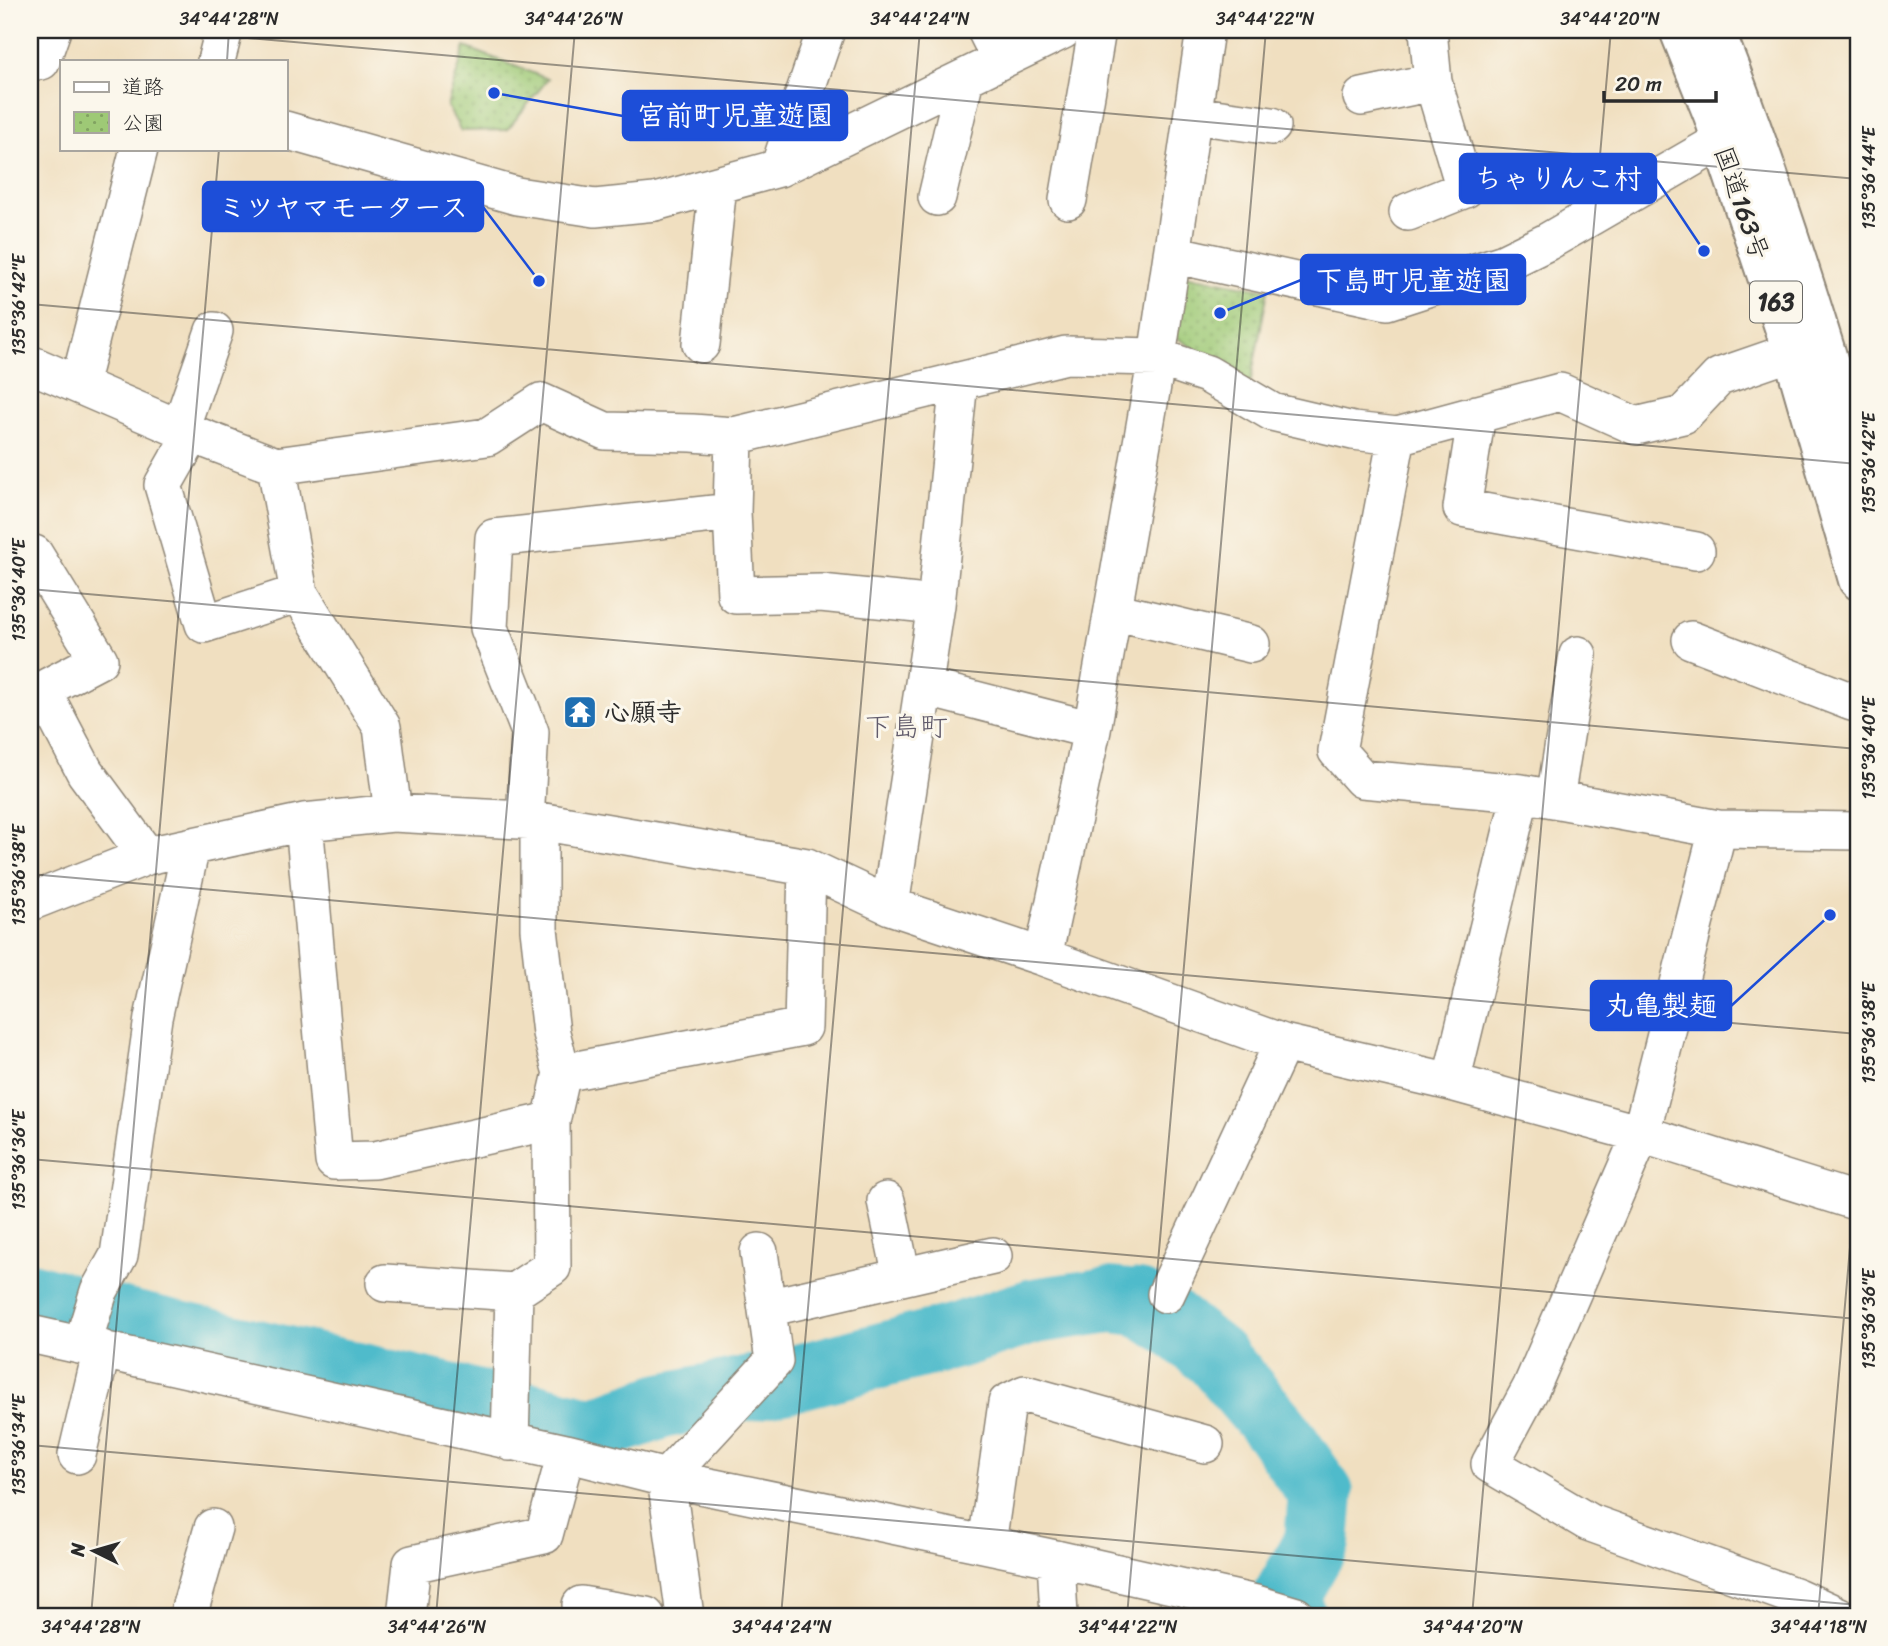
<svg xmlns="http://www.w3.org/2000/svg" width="1888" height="1646" viewBox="0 0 1888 1646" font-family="Sriracha,'Klee One',sans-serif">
	<defs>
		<pattern id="park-dots" width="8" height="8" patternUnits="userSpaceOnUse" patternTransform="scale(1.75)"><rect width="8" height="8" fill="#9ec976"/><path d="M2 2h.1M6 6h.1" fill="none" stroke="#81a361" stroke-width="1.8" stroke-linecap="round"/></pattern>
	</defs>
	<rect width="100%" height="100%" fill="#fbf7ec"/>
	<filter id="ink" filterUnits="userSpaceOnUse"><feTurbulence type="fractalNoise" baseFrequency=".0143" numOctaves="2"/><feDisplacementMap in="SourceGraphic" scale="14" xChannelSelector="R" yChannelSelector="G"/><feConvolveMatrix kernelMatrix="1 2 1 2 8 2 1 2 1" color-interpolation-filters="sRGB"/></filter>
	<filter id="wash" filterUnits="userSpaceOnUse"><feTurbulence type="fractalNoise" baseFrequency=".00686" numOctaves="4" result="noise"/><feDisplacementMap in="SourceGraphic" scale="28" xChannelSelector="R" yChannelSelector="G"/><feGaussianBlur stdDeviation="1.57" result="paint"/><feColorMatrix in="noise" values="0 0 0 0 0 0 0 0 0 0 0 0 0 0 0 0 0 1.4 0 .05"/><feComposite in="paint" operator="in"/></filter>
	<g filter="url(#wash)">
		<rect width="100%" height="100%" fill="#f0dfc0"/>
		<path fill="url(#park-dots)" stroke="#647a50" stroke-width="2" d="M465,47l83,32 -41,51 -46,1 -14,-25z
			M1184,275l84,15 -18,95 -77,-50z"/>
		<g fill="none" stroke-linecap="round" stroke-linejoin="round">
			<path stroke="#50bbcb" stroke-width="66" d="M30,1295l96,27 401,92 66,16 69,-24 121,-25 173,-45 78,-25 76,-11 29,3 32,19 44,35 62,73 44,64 -4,48 -31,54 7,20"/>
		</g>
	</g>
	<g filter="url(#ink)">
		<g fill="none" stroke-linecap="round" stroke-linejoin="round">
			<g stroke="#8e8576" stroke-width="40">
				<path id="minor" d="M986,30l15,30
					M41,61l11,-31
					M216,61l8,-31
					M1362,97l71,-15
					M1193,115l79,11
					M285,130l232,66 78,12 60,-6 124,-34 284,-138
					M779,168l47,-138
					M937,197l28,-119
					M1068,200l29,-170
					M1408,212l57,-23 -32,-107 -5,-52
					M1172,254l215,47 117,-38 43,-21 174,-101
					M701,344l17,-159
					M30,364l162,70 84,32 23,127 83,134 11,86
					M79,385l60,-236
					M1477,414l-15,94 234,43
					M180,429l34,-98
					M192,434l-29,51 41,139 95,-31
					M1397,436l-60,315 25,28 159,14 197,36 140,2
					M276,466l211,-29 54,-35 64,29 87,2 42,3
					M34,554l65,106 -57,30 43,82 62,84
					M936,605l-115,-12 -85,2 -4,-83 2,-76 332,-81 91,2 50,17 65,38 81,19 44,5 163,-44 76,34 47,-11 36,-38 101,-35
					M1113,611l138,33
					M1691,640l161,62 6,-1
					M924,687l168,43
					M1555,799l23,-144
					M525,821l5,-89 -41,-104 5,-90 238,-26
					M539,821v108l12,104 11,40
					M304,822l30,339 41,-1 176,-39
					M1718,829l-77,305 -110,254 -41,76 98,58 209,75 42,19
					M30,902l117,-46 157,-34 89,-9 146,8 268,46 83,39 153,51 240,86 168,39 190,52 217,68
					M890,906l46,-301 23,-224
					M1043,957l49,-227 65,-373 48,-327
					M1451,1082l70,-289
					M886,1201l16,76
					M385,1283l129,9
					M1166,1294l117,-251
					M767,1308l226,-52
					M30,1334l536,119 100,25 390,81 200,45 40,12
					M82,1345l17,-54 20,-36 34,-237 38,-171
					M510,1442l4,-150 38,-25 -1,-146 11,-48 241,-46 4,-160
					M77,1455l25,-106
					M987,1544l20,-141 18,-9 180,50
					M1056,1559l3,57
					M581,1605l65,11
					M188,1616l25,-88
					M406,1616l6,-52 132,-29 22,-82
					M685,1616l-19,-138 108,-117 -15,-109"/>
			</g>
			<g stroke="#8e8576" stroke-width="42">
				<path id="highway" d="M1679,30l34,85 79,236 66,229
					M1715,30c55,140 101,285 143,430"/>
			</g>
			<use href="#minor" stroke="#fff" stroke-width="37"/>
			<use href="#highway" stroke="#fff" stroke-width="38"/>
		</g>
	</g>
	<path fill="none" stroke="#2b2b2b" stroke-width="2" stroke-opacity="0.45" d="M157,30l1701,149M227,61l2,-31M30,304l1828,160M30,589l1828,160M30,874l1828,160M30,1159l1828,160M30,1445l1828,160M91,1616l128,-1467M436,1616l139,-1586M781,1616l139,-1586M1127,1616l139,-1586M1472,1616l139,-1586M1818,1616l40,-461"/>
	<defs>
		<g id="temple-square" transform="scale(1.75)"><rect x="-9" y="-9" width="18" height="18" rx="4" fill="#1f6fb2" stroke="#fbf7ec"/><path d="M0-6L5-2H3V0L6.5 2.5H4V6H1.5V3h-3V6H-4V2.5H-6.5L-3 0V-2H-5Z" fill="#fff"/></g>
	</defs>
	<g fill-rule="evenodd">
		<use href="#temple-square" x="580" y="712"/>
	</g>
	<g text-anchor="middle" stroke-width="6" stroke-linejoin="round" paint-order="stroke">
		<rect fill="#fbf7ec" stroke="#696865" stroke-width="2" x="1750" y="281.5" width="52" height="41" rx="5"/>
		<g font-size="24" font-weight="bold" fill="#2b2b2b">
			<text x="1776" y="310">163</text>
		</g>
		<g font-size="26" fill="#2b2b2b" stroke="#fbf7ec">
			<text transform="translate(1742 203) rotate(71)" y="9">国道163号</text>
		</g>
		<g font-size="26" font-weight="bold" fill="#2b2b2b" stroke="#fbf7ec" text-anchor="start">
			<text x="604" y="721">心願寺</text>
		</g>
		<g font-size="28" fill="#625c6c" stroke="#fbf7ec">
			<text x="906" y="736">下島町</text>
		</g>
	</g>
	<path fill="none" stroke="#1d4ed8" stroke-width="2.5" d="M494 93L623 116M1704 251L1656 179M539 281L483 207M1220 313L1301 280M1830 915L1731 1006"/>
	<g fill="#1d4ed8" stroke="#fbf7ec" stroke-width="2.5">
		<circle cx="494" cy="93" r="7"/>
		<circle cx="1704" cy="251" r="7"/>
		<circle cx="539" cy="281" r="7"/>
		<circle cx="1220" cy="313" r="7"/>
		<circle cx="1830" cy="915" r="7"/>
	</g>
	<g fill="#1d4ed8" stroke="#1d4ed8" stroke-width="2.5">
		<rect x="623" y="91" width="224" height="49" rx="7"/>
		<rect x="1460" y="154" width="196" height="49" rx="7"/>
		<rect x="203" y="182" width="280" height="49" rx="7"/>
		<rect x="1301" y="255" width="224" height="49" rx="7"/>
		<rect x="1591" y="981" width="140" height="49" rx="7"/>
	</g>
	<g font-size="28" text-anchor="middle" font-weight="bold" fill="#fff">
		<text x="735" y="125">宮前町児童遊園</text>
		<text x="1558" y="188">ちゃりんこ村</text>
		<text x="343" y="217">ミツヤマモータース</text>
		<text x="1413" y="290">下島町児童遊園</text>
		<text x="1661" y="1015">丸亀製麺</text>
	</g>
	<rect width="1888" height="1646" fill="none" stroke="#fbf7ec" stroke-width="77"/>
	<rect x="60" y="60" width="228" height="91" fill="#fbf7ec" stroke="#a8a59f" stroke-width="2"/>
	<rect x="74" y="82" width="35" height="10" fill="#ffffff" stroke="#a8a59f" stroke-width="2"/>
	<text x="122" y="94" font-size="21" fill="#2b2b2b">道路</text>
	<rect x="74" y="112" width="35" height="21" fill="url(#park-dots)" stroke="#a8a59f" stroke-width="2"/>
	<text x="122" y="130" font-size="21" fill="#2b2b2b">公園</text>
	<g transform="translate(94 1551) rotate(275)" stroke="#fbf7ec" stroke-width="5" paint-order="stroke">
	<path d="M0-5L12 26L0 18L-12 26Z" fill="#2b2b2b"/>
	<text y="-10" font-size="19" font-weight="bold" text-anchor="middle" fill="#2b2b2b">N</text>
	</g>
	<path d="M1604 91v10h112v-10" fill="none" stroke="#2b2b2b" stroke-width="3.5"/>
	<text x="1615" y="91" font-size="21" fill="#2b2b2b" stroke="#fbf7ec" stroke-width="5" paint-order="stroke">20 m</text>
	<rect x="38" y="38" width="1812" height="1570" fill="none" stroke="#2b2b2b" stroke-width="2.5"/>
	<g font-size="18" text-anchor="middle" fill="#2b2b2b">
		<text x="229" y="25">34°44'28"N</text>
		<text x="574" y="25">34°44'26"N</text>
		<text x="920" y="25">34°44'24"N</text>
		<text x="1265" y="25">34°44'22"N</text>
		<text x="1610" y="25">34°44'20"N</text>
		<text transform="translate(1869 178) rotate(-90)" y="6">135°36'44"E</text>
		<text transform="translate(19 305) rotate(-90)" y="6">135°36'42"E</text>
		<text transform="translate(1869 463) rotate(-90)" y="6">135°36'42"E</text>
		<text transform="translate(19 590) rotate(-90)" y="6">135°36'40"E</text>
		<text transform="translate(1869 748) rotate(-90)" y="6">135°36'40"E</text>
		<text transform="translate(19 875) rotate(-90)" y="6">135°36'38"E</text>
		<text transform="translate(1869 1033) rotate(-90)" y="6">135°36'38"E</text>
		<text transform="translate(19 1160) rotate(-90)" y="6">135°36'36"E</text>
		<text transform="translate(1869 1319) rotate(-90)" y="6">135°36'36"E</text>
		<text transform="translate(19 1445) rotate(-90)" y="6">135°36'34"E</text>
		<text x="91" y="1633">34°44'28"N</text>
		<text x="437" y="1633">34°44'26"N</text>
		<text x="782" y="1633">34°44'24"N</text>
		<text x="1128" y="1633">34°44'22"N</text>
		<text x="1473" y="1633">34°44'20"N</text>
		<text x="1819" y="1633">34°44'18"N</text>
	</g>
</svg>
